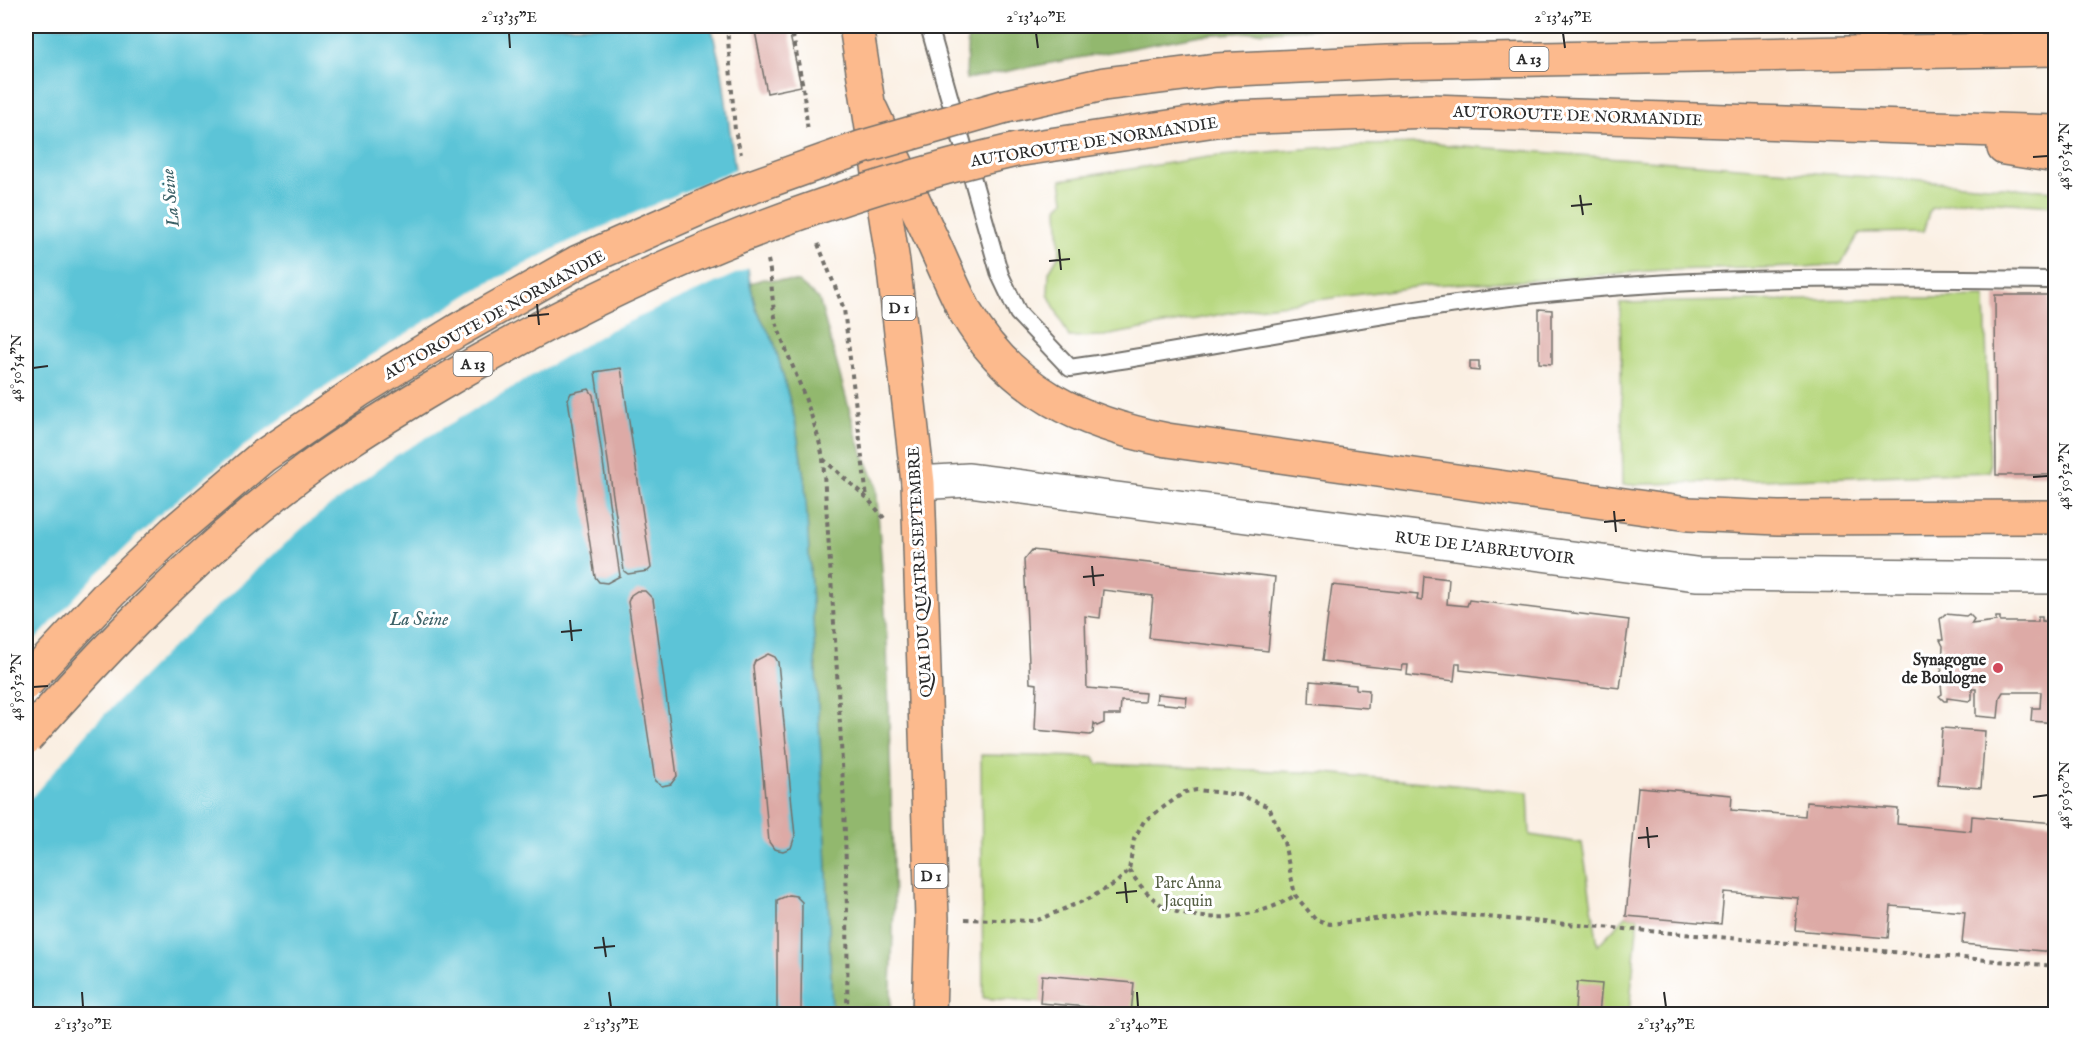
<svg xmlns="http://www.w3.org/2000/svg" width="2081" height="1040" viewBox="0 0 2081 1040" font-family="'IM FELL English',serif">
	<rect width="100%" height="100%" fill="#fff"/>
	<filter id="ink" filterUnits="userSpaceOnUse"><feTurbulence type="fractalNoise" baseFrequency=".0167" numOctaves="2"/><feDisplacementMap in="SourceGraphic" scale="12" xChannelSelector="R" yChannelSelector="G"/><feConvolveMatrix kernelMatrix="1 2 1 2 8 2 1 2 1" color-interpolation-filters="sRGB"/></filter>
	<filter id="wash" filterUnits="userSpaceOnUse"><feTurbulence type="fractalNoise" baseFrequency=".008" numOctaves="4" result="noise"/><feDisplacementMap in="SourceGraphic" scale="24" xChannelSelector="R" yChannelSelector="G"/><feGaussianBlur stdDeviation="1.35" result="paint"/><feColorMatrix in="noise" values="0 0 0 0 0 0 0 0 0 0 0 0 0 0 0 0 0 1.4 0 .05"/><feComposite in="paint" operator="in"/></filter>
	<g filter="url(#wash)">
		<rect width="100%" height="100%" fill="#faefe2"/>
		<path fill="#b8d880" stroke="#728256" stroke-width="1.5" d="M1436,144l619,47v15l-87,-6 -38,9 -7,23 -63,1 -19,31 -36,3 -143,3 -122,10 -110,5 -180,24 -146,27 -35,1 -21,-43 1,-22 11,-19 -2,-45 6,-8 -3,-20 147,-23 145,-12z
			M1985,297l5,175 -367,13 -3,-182z
			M981,755l113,2 4,7 227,9 203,19 2,43 52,8 16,102 28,-29 12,1 -9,97h-448l-198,-16z"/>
		<path fill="#92b86e" stroke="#5e724c" stroke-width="1.5" d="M968,26h390l-157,9 -235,44z
			M763,279l35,3 21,17 39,142 18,43 11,157 7,264 -4,109h-58l-6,-170 -21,-360 -10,-64 -21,-78 -18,-33 -6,-26z"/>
		<path fill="#5bc4d7" stroke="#437881" stroke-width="1.5" d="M26,26h685l11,46 28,211 6,26 18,33 21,78 10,64 21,360 6,170h-806z"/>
		<path fill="#faefe2" d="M738,168l13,99 -141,63 -215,126 -86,66 -144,132 -71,71 -68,79v-154l69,-74 64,-61 77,-63 111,-81 130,-82 91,-47z"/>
		<g id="blocks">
			<path fill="#ddaaa6" d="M754,26h34l13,60 -34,7z
				M1995,295h55l1,180h-55z
				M1539,309l13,1v54l-13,-1z
				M1470,361h9v10l-9,-1z
				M621,368l30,200 -3,3 -20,3 -4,-3 -29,-199z
				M589,389l4,6 27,181 -13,7 -8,-1 -4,-5 -27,-178 3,-6z
				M1032,550l243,27 -7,74 -119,-13 4,-42 -50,-6 -3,28 -15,-2 2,72 58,5 -1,9 -23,-1 -1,14h-16v8l-7,3 -3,-3 -1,10 -3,2 -55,-5 2,-46 -7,-1 -6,-123z
				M1424,576l25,3 -2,25 20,2 2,-6 160,20 -9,68 -160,-18v-7h-4l-2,18 -47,-6 1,-10h-5l-1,5 -80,-9 10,-76 86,9 -1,6 5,1z
				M637,591h8l8,8 24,177 -6,8 -9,2 -7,-5 -27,-179 3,-7z
				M1945,614l21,2 3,-2 5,5 -3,5 25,-3v-4h4v5h38v-5h4v4l12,1 2,101 -25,-2 1,-13h8l1,-16h-38l-3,5 -2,21 -22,-2v-27h-4v10l-3,2 -22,-3v3h-3l-5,-5 3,-2 -2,-21 2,-3 -2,-4h2l1,-20 -3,-6h3l-3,-21z
				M768,654l7,3 3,5 17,174 -4,12 -8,3 -9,-2 -5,-7 -16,-176 2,-5z
				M1310,681l46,4v4l13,1 -1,18 -59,-5z
				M1157,694l30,3 -1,9 -30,-3z
				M1942,728l43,3 -4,57 -43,-3z
				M1638,787l94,8 -1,15 74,6 1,-14 92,7 -1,15 74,7 1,-15 84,7 -1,129 -93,-8 3,-32 -74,-6 -3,32 -93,-8 3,-32 -74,-6 -3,32 -95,-8z
				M789,895l7,1 6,6 -1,112h-24v-114z
				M1042,975l92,8 -3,31h-20v-5l-71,-6z
				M1577,982l25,2 -3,30 -24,-3z
				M2054,985l2,29h-4z"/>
		</g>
	</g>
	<g filter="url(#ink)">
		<use href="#blocks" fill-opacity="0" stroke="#73706b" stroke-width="1.5"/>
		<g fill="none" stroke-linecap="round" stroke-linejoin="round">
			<g stroke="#73706b" stroke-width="20">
				<path id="service" d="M929,26l71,249 18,38 52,55c166,-24 330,-62 497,-77 162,-16 326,-13 489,-11"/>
			</g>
			<g stroke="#73706b" stroke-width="36">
				<path id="minor" d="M918,483l51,-3 727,94 360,3"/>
			</g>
			<g stroke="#73706b" stroke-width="36">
				<path id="primary" d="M856,26l37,236 25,221 14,436 -3,95"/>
			</g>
			<g stroke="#73706b" stroke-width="36">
				<path id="motorway" d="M1006,106l98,-22 112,-14 171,-8 669,-13
					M871,110c21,44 41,88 62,132 11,24 21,48 33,71 46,79 116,110 201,127l521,74 90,4 278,-1
					M2004,148l52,8
					M1016,150l213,-32 202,-7 625,21"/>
			</g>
			<path stroke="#73706b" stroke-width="4" stroke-dasharray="4.5 4.5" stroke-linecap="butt" d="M727,26l8,105 6,23
				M791,26l12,61 5,45
				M818,244l26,65 23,189
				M768,260c5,21 3,49 10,68 16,45 35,82 45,130 12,185 27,371 24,556
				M823,459l44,39 17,20
				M1129,870c10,15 23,31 40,39 36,16 95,8 126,-14
				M965,919l70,2 53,-22 28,-16 13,-13 5,-31 10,-18 41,-29 12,-2 43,5 29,12 15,35 11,53 20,24 15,5 62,-7 24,-6 640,55"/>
			<use href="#service" stroke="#fff" stroke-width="16"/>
			<use href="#minor" stroke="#fff" stroke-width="33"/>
			<use href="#primary" stroke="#fcba8d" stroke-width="33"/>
			<use href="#motorway" stroke="#fcba8d" stroke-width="33"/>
			<g stroke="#73706b" stroke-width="36" stroke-linecap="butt">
				<path id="motorway-bridge" d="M26,683l85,-91 63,-60 88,-75 98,-67 98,-60 120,-68 159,-70 126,-45 143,-41
					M26,738c79,-89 162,-176 257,-250 44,-35 94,-66 142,-95 183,-111 382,-195 591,-243"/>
			</g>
			<use href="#motorway-bridge" stroke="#fcba8d" stroke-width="33"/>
		</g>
	</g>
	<path fill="none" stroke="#2b2b2b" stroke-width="2" d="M509,33l1,15M1036,33l2,15M1563,33l2,15M2033,157l15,-1M1580,195l3,20M1571,206l21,-2M1059,249l2,21M1049,261l21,-2M537,304l2,21M528,316l21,-2M33,368l15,-2M2033,477l15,-1M1614,511l2,21M1604,522l21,-2M1092,566l2,20M1083,577l21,-2M570,620l2,21M561,632l21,-2M33,687l15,-1M2033,797l15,-2M1647,827l2,21M1638,838l20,-2M1125,882l2,21M1116,893l21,-2M603,937l3,20M594,948l21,-2M82,992l1,15M609,992l2,15M1137,992l1,15M1664,992l2,15"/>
	<circle fill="#d1495b" stroke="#fff" stroke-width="2" cx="1998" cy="668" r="6"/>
	<g text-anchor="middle" stroke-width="6" stroke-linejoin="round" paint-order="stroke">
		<g fill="#fff" stroke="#6b6b6b" stroke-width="1.5">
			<rect x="1509.5" y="47" width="39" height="24" rx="4.5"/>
			<rect x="882.5" y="296" width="33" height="24" rx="4.5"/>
			<rect x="453.5" y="352" width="39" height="24" rx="4.5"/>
			<rect x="914.5" y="864" width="33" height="24" rx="4.5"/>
		</g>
		<g font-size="15" font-weight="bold" fill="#2b2b2b">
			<text x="1529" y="64">A 13</text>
			<text x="899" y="313">D 1</text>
			<text x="473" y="369">A 13</text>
			<text x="931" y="881">D 1</text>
		</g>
		<g font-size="16" fill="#2b2b2b" stroke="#fff">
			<text transform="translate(1578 115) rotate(2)" y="6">AUTOROUTE DE NORMANDIE</text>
			<text transform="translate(1094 141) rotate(-9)" y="6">AUTOROUTE DE NORMANDIE</text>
			<text transform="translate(494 314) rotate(-29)" y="6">AUTOROUTE DE NORMANDIE</text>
			<text transform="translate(1485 547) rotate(7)" y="6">RUE DE L'ABREUVOIR</text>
			<text transform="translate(919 572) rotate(-93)" y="6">QUAI DU QUATRE SEPTEMBRE</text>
		</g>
		<g font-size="16" font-weight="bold" fill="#2b2b2b" stroke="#fff" text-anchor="end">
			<text x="1986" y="665">Synagogue<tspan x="1986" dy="18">de Boulogne</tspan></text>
		</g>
		<g font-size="16" fill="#555f44" stroke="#fff">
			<text x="1188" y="888">Parc Anna<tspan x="1188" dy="18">Jacquin</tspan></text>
		</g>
		<g font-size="18" font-style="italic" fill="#3c6167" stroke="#fff">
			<text transform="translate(170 198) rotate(-96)" y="6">La Seine</text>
			<text x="419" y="625">La Seine</text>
		</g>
	</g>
	<rect width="2081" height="1040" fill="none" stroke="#fff" stroke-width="66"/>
	<rect x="33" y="33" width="2015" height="974" fill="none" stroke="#2b2b2b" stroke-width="2"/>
	<g font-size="15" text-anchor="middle" fill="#2b2b2b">
		<text x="509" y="22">2°13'35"E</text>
		<text x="1036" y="22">2°13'40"E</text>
		<text x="1563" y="22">2°13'45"E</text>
		<text transform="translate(2064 156) rotate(-90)" y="5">48°50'54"N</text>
		<text transform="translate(16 368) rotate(-90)" y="5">48°50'54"N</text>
		<text transform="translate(2064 476) rotate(-90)" y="5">48°50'52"N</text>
		<text transform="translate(16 687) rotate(-90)" y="5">48°50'52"N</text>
		<text transform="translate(2064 795) rotate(-90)" y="5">48°50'50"N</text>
		<text x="83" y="1029">2°13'30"E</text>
		<text x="611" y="1029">2°13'35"E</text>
		<text x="1138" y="1029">2°13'40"E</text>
		<text x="1666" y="1029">2°13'45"E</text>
	</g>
</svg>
